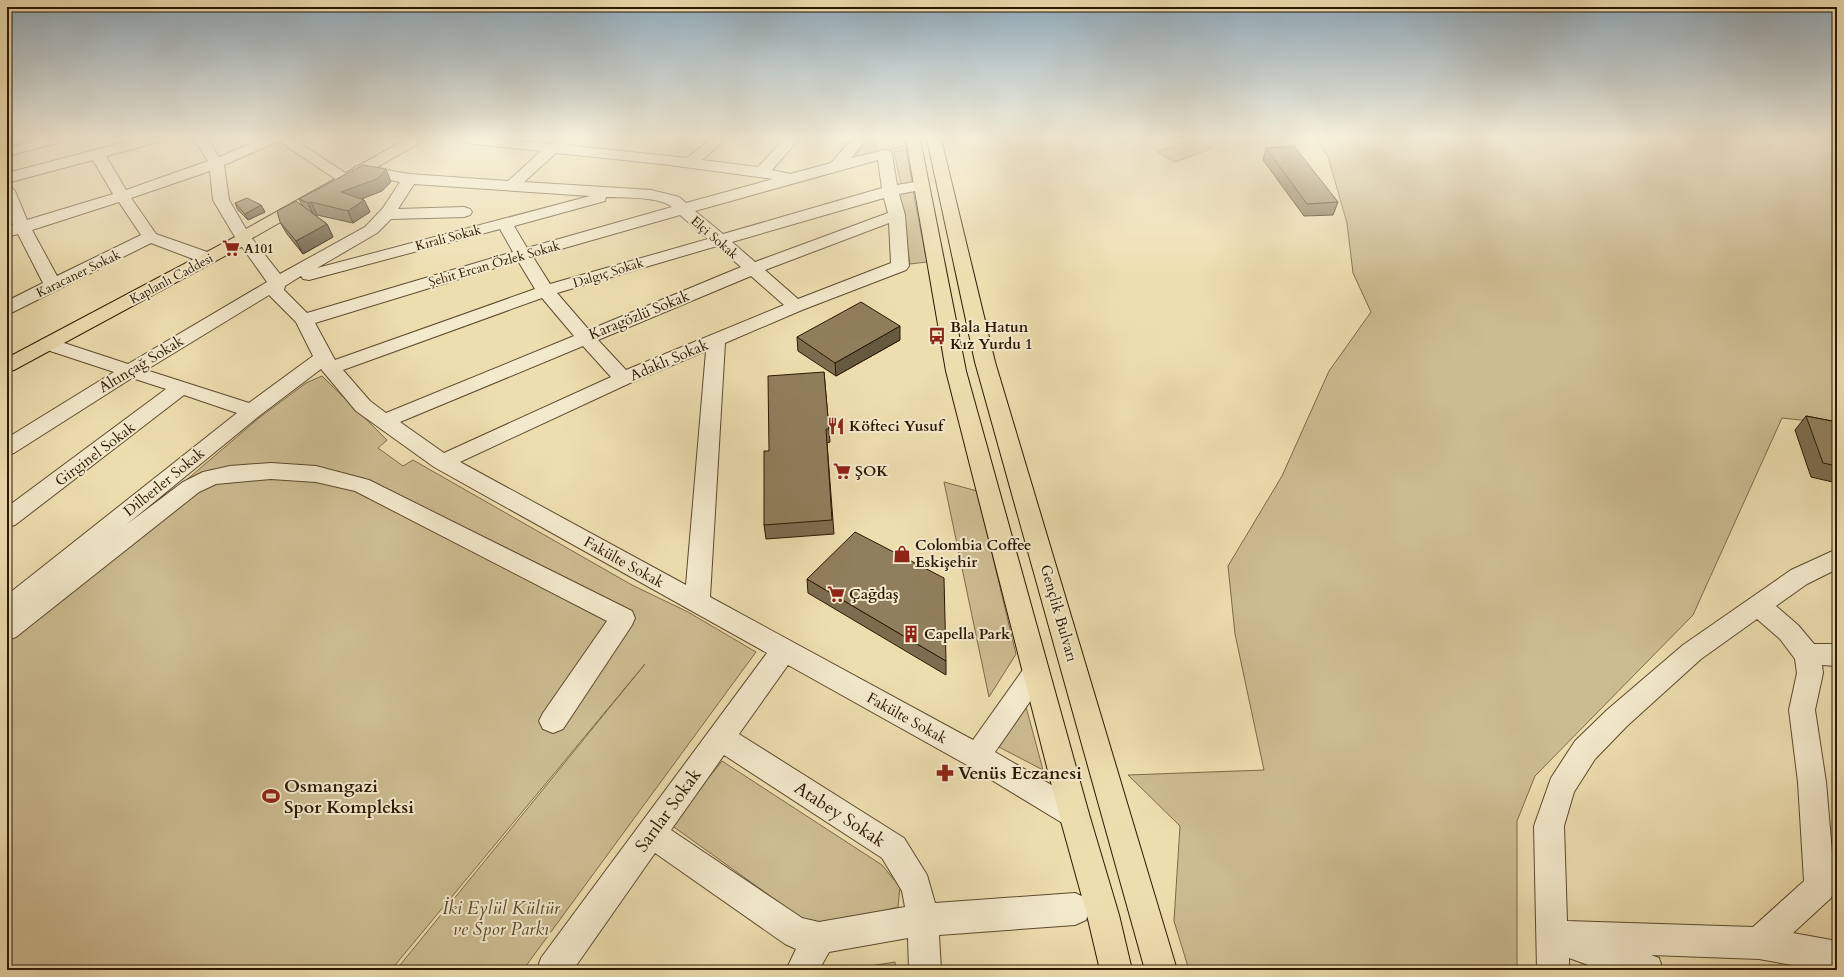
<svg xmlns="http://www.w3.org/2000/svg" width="1844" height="977" viewBox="0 0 1844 977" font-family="Cardo,serif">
	<rect width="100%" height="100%" fill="#eddeb0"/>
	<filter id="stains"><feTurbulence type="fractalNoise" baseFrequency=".005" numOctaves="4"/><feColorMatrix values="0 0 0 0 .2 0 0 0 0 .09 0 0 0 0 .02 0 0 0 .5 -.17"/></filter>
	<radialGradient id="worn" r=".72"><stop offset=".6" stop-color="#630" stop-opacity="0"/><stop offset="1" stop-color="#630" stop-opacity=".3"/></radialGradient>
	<path fill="#ccbc92" stroke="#7c6a49" d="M868,139h36l1,7 -53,14z
		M1195,139l18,9 -38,14 -18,-10z
		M1317,139h520v285l-55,-6 -89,197 -158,161 -18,45v149h-328l-15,-49 6,-95 -52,-51 136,-5 -29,-136 -7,-68 54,-90 47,-105 42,-59 -18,-39 -6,-50 -19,-66z
		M906,149l6,33 -11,2 -7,-32z
		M913,191l14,71 -17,2 -12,-70z
		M322,376l65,64 -9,8 25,18 10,-6 219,125 56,27 68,40 -233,318h-127l249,-306 -254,306h-384v-347l157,-124 95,-81 47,-35z
		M944,482l33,9 39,163 -27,43z
		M1025,703l18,67 -44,-23z
		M722,761l160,104 18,22 -2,20 -72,18 -25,-7 -130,-93z
		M895,962l1,8h-52z"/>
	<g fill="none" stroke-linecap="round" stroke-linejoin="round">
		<g stroke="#5c4a2c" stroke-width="2">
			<path id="minor" d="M41,139h23l-2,3 -55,14v-8z
				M137,139h23l-2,3 -52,14 20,34 82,-29 -14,-22h14l11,18 43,-18h32l56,37 3,3 -3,3 -5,2 -5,-2 -61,-41 -55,24 5,35 21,36 30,38 85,-47 18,-19 17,-26 -45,-9 -3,-3 3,-3 5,-2 49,9 99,7 33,-30 -76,-8 -5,-1 -2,-3h45l46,5 6,-5h12l1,2 -3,4 122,13 24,-19h15l-24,21 56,7 26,-28h15l-27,31 18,4 41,-11 21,-24h15l-16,19 34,-8 5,1 2,3 5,31 24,-4 5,2 3,3 -3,3 -27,5 6,21 4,51 -3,4 -104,40 -77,33 -15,254 263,143 54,-76 9,-3 9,3 4,8 -4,8 -50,72 89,52 5,10 -5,10 -10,4 -10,-4 -97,-59 -179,-100 -49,69 165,104 23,37 8,28 140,-10 11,5 5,11 -5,11 -11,5 -136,10 2,35h-32l-1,-32 -79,14 -10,18h-33l10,-21 -11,-5 -130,-91 -82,117h-36l4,-12 226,-305 -333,-186 -78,-56 -35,-42 -62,47 -133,109 57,-43 20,-10 27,-6 41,-3 45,3 53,14 263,131 3,7 -3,7 -69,104 -10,4 -10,-4 -4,-8 4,-8 64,-92 -252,-130 -39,-9 -45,-3 -55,5 -17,8 -183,145 -9,3v-45l230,-182 -53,-18 -169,130 -8,2v-20l159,-118 -34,-11 -118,75 -7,2v-17l107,-66 -73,-24 -2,-4 2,-4 7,-2 7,2 73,24 139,-82 -32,-45 -22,-37 -3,-29 -79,27 25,36 57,20 2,4 -2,4 -6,1 -6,-1 -50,-19 -138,69 -6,1v-12l36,-18 -25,-49 -11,3v-10l6,-2 -6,-15v-24l5,2 3,3 12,29 86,-26 -20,-34 -86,23v-10zM556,153l106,11 111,15 -87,24 -7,-6 -28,-7 -127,-8zM878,160l4,28 -159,46 -28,-23zM414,184l176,12 -273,72 60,-35 14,-14 73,-2 6,-2 2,-3 -2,-3 -6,-2 -66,2zM606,197c17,1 53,-1 66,10l-145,41 -13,-22 91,-25zM884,198l4,15 -133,49 -23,-20zM119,202l22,33 -84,41 -25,-46zM680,215l28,24 -158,45 -17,-27zM889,223l2,40 -93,36 -33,-29zM500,229l13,23 -206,61 -23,-23 1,-4 16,-10 2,3 6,1zM717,246l24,21 -152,63 -32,-37zM518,261l17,28 -200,71 -20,-37zM751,276l33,29 -158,65 -28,-30zM269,295l27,27 17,34 -64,47 -103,-33zM542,298l32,38 -188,77 -16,-12 -27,-31zM583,346l28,31 -167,76 -44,-31zM706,351l-20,234 -226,-123 170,-79zM724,755l158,103 20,33 3,16 -86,15 -17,-4 -131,-88z
				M1837,549v20l-30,15 -31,22 22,19 16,19h23v22l-15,-1 1,8 -8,37 11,72 9,105 -4,11 -38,35 44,8v29h-17l-61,-11 -108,-4 8,3 4,12h-61l-33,-12v12h-32l-3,-144 17,-48 24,-37 32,-31 76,-65 108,-75zM1757,619l23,20 15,20 2,14 -8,37 9,72 6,99 -51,46 -186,-6 -3,-95 10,-34 21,-33 32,-33 74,-67z"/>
		</g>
		<g stroke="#2b1800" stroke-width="2">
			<path id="major" d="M406,139h17l-2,3 -172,98 -2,4 -233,126 -7,2v-14l228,-121 2,-3z"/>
		</g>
		<g stroke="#2b1800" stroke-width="2">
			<path id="highway" d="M906,139h14l46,232 123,443 30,101 13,55h-32l-13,-55 -28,-101 -113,-443z
				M927,139h14l54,223 182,608h-32l-170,-608z"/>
		</g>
		<use href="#minor" fill="#f3eacc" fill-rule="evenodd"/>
		<use href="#major" fill="#eddeb0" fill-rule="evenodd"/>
		<use href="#highway" fill="#eddeb0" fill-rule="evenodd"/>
	</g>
	<path fill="#7c6d4f" stroke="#2b1800" d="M1266,148l72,54 -5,13 -29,1 -41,-56z
		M391,182l-9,9 -20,8 2,1 6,12 -17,11 -36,-8h-2l12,9 6,13 -30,17 -16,-20 -7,-12 23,-15 -4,-8z
		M235,203l26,2 4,7 -17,8 -10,-10z
		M797,337l103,3 -64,36 -38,-25z
		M824,372l6,70 -3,1 7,91 -68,5 -2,-14z
		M1806,416l31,6v61l-26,-6 -16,-47z
		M807,579l139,82v14l-138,-82z"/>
	<path fill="#655940" stroke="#2b1800" d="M386,169l5,13 -9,9 -35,13 -6,-12z
		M364,200l6,12 -17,11 -5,-12z
		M311,202l6,13 -3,1 -6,-13z
		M261,205l4,7 -17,8 -3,-6z
		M327,224l6,13 -30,17 -7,-13z
		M900,326v14l-64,36 -1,-13z"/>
	<path fill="#907f5c" stroke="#2b1800" d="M1294,146l44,56 -31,2 -41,-56z
		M363,165l23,4 -9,10 -36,13 23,8 -16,11 -37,-9 -3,1 -9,-4z
		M247,198l14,7 -16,9 -10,-11z
		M296,201l31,23 -31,17 -16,-19 -3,-11z
		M861,302l39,24 -65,37 -38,-26z
		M824,372l5,57h-3l6,91 -68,5v-74h5l-1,-75z
		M1806,416l31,6v44l-14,-3z
		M855,532l89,46 2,83 -139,-82z"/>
	<linearGradient id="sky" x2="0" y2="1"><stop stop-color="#8faaba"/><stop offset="0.5" stop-color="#f7f0db"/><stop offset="1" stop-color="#f7f0db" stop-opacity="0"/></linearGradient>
	<rect width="1844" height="276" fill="url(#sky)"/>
	<defs>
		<g id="supermarket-bare" transform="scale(1.38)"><path d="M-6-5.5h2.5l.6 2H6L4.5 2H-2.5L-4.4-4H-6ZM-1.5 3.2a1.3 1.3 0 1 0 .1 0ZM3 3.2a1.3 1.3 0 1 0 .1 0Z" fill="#8f2418" stroke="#f3eacc" stroke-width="2.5" paint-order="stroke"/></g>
		<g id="bus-bare" transform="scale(1.38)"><path d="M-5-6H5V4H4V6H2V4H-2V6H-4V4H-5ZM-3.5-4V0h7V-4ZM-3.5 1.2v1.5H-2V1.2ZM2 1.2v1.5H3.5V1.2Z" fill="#8f2418" stroke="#f3eacc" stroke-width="2.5" paint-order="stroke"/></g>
		<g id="restaurant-bare" transform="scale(1.38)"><path d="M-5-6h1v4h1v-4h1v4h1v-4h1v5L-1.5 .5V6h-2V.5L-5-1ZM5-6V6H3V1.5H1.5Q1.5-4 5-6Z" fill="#8f2418" stroke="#f3eacc" stroke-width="2.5" paint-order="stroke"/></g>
		<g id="shop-bare" transform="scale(1.38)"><path d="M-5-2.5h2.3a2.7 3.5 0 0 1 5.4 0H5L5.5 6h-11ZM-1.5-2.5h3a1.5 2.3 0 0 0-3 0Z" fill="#8f2418" stroke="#f3eacc" stroke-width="2.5" paint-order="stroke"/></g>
		<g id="building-bare" transform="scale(1.38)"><path d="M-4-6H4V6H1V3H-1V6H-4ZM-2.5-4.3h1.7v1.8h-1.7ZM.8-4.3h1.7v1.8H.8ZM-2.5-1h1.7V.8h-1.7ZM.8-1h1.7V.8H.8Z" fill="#8f2418" stroke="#f3eacc" stroke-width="2.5" paint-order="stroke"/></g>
		<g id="pharmacy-bare" transform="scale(1.38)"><path d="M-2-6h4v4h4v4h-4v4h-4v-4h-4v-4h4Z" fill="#8f2418" stroke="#f3eacc" stroke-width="2.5" paint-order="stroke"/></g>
		<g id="stadium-bare" transform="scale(1.38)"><path d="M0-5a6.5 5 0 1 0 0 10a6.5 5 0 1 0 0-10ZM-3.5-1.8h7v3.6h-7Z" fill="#8f2418" stroke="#f3eacc" stroke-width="2.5" paint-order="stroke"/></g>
	</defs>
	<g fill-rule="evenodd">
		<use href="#supermarket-bare" x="231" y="248"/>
		<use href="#bus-bare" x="937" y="336"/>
		<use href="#restaurant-bare" x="836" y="426"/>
		<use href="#supermarket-bare" x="842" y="471"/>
		<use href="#shop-bare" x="902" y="554"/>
		<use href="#supermarket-bare" x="836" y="594"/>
		<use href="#building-bare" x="911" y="634"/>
		<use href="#pharmacy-bare" x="945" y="773"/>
		<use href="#stadium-bare" x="271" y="796"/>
	</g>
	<g text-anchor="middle" stroke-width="4" stroke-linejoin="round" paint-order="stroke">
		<g font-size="13" fill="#2b1800" stroke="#f3eacc">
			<text transform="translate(448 237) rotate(-15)" y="5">Kırali Sokak</text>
			<text transform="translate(715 237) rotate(41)" y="5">Elçi Sokak</text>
			<text transform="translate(494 263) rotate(-16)" y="5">Şehit Ercan Özlek Sokak</text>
			<text transform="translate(608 272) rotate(-17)" y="5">Dalgıç Sokak</text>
			<text transform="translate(78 273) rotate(-26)" y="5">Karacaner Sokak</text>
			<text transform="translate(171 278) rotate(-28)" y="5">Kaplanlı Caddesi</text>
		</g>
		<g font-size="13" font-weight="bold" fill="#2b1800" stroke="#f3eacc" text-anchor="start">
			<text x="244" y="253">A101</text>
		</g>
		<g font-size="15" fill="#2b1800" stroke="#f3eacc">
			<text transform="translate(639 315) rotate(-22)" y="5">Karagözlü Sokak</text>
			<text transform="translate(669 360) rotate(-23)" y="5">Adaklı Sokak</text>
			<text transform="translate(141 364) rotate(-31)" y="5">Altınçağ Sokak</text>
			<text transform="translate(95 454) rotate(-37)" y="5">Girginel Sokak</text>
			<text transform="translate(164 482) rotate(-39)" y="5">Dilberler Sokak</text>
			<text transform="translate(624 562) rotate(29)" y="5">Fakülte Sokak</text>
			<text transform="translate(1059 613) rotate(74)" y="5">Gençlik Bulvarı</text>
			<text transform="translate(907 718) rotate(29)" y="5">Fakülte Sokak</text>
		</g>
		<g font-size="15" font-weight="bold" fill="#2b1800" stroke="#f3eacc" text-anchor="start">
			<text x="950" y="332">Bala Hatun<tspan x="950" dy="17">Kız Yurdu 1</tspan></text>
			<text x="849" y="431">Köfteci Yusuf</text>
			<text x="855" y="476">ŞOK</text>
			<text x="915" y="550">Colombia Coffee<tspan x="915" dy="17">Eskişehir</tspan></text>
			<text x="849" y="599">Çağdaş</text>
			<text x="924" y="639">Capella Park</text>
		</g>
		<g font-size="18" font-weight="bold" fill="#2b1800" stroke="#f3eacc" text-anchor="start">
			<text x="958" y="779">Venüs Eczanesi</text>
			<text x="284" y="792">Osmangazi<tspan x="284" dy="21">Spor Kompleksi</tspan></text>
		</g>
		<g font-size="18" fill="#2b1800" stroke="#f3eacc">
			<text transform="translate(668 810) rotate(-54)" y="6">Sarılar Sokak</text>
			<text transform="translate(840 814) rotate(33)" y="6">Atabey Sokak</text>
		</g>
		<g font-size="18" font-style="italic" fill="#5b492c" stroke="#f3eacc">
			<text x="501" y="914">İki Eylül Kültür<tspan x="501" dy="21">ve Spor Parkı</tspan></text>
		</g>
	</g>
	<rect width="1844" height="977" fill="none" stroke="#eddeb0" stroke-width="24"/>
	<rect x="8" y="8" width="1828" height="961" fill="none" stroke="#2b1800" stroke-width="2"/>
	<rect x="12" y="12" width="1820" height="953" fill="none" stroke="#2b1800"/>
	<rect width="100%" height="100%" filter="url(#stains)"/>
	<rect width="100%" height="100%" fill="url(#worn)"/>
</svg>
